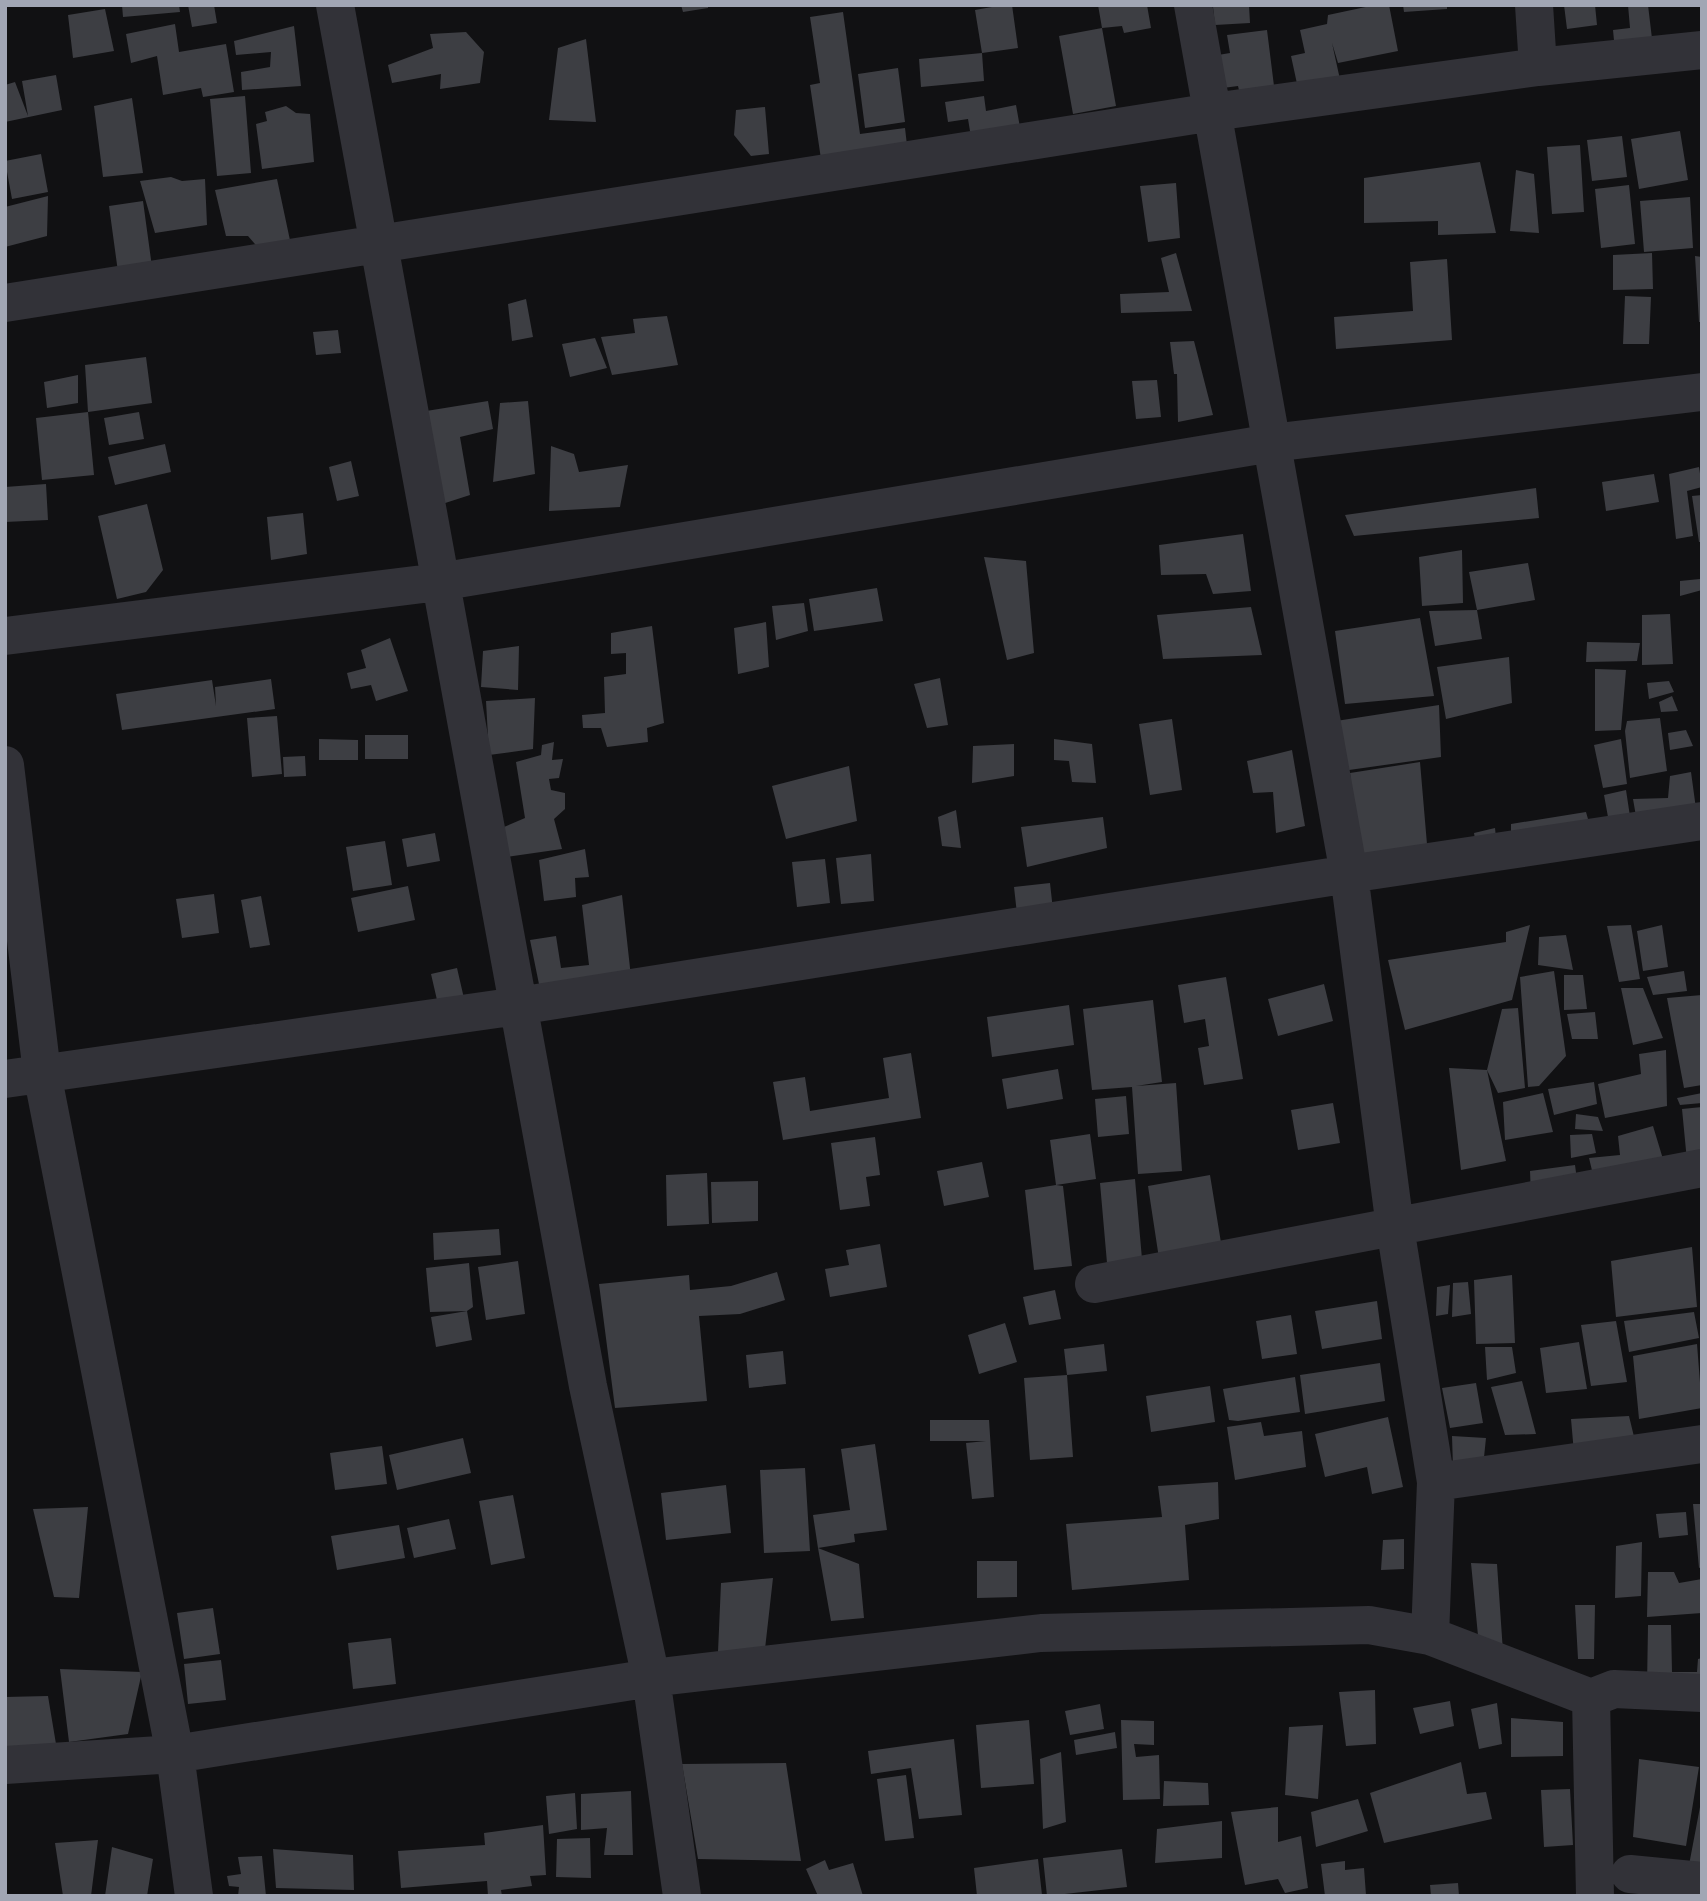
<svg xmlns="http://www.w3.org/2000/svg" width="1707" height="1901" viewBox="0 0 1707 1901" font-family="'IBM Plex Sans',sans-serif">
	<rect width="100%" height="100%" fill="#111113"/>
	<path fill="#3d3e43" d="M122,5h57l1,7 -57,5z
		M188,5h26l3,18 -25,4z
		M681,5h27v3l-25,4z
		M1003,5h9l6,43 -36,5 -7,-43z
		M1098,5h49l4,23 -27,5 -2,-7 -20,2z
		M1249,5l1,18 -35,2 -2,-18z
		M1375,5h14l9,46 -60,12 -6,-20 9,41 -42,9 -8,-37 14,-3 -5,-23 27,-6 1,-9z
		M1403,5h44v4l-43,3z
		M1564,5h31l2,20 -30,4z
		M1628,5h20l5,42 -38,4 -2,-21 17,-2z
		M105,9l9,42 -41,7 -5,-43z
		M843,12l17,122 45,-6 3,26 -87,5 -11,-74 10,-2 -10,-66z
		M175,24l4,28 47,-8 8,48 -31,5 -2,-9 -38,7 -6,-39 -26,7 -5,-29z
		M294,26l7,60 -59,4 -1,-18 29,-5 1,-15 -35,3 -2,-14z
		M1102,28l14,78 -43,8 -14,-78z
		M1267,30l8,64 -34,5 -3,-13 -15,2 -5,-33 12,-2 -3,-18z
		M466,32l18,20 -4,31 -40,6 1,-15 -49,9 -4,-18 45,-17 -3,-14z
		M586,39l10,83 -47,-2 9,-72z
		M982,53l2,28 -63,6 -2,-28z
		M898,68l7,54 -40,6 -7,-54z
		M56,75l6,35 -57,12v-37l10,-3 13,34 -6,-35z
		M245,96l6,77 -34,3 -7,-77z
		M984,96l2,15 30,-6 5,28 -49,10 -4,-24 -20,3 -3,-20z
		M132,98l11,75 -40,4 -9,-71z
		M286,106l10,7 14,1 4,48 -52,7 -6,-45 11,-3 -2,-9z
		M765,107l4,47 -18,2 -17,-21 2,-25z
		M1680,131l8,49 -49,9 -8,-50z
		M1622,136l5,41 -35,4 -5,-41z
		M1580,145l4,67 -32,2 -5,-67z
		M41,154l7,38 -36,7 -7,-38z
		M1480,162l16,71 -58,2v-14l-74,2v-45z
		M1516,170l18,4 5,59 -29,-2z
		M171,177l11,4 23,-2 2,46 -52,8 -15,-52z
		M277,179l14,66 -31,5 -12,-14h-22l-11,-46z
		M1176,183l4,55 -32,4 -8,-56z
		M1629,185l6,59 -34,4 -6,-59z
		M48,196l-1,40 -42,11v-40z
		M1690,197l3,51 -49,4 -4,-51z
		M143,201l9,66 -34,5 -9,-66z
		M1176,253l16,58 -71,2 -1,-19 49,-2 -8,-34z
		M1652,253l1,36 -40,1v-35z
		M1695,256l7,1v65h-3z
		M1447,259l5,81 -116,9 -2,-32 79,-6 -3,-49z
		M1625,296l26,1 -2,47h-26z
		M526,299l7,38 -21,4 -4,-37z
		M667,316l11,49 -66,10 -11,-38 34,-4 -2,-14z
		M338,330l3,23 -25,2 -3,-23z
		M595,338l12,30 -37,9 -8,-33z
		M1194,341l19,74 -35,7 -1,-48h-3l-4,-32z
		M146,357l6,46 -64,9 -3,-47z
		M78,375v28l-31,5 -3,-26z
		M1157,380l4,37 -25,2 -4,-38z
		M488,401l5,28 -33,8 10,58 -31,10 -19,-93z
		M528,401l7,73 -42,8 7,-79z
		M88,412l6,63 -52,5 -6,-62z
		M139,412l5,27 -35,6 -5,-27z
		M165,444l6,28 -56,13 -7,-28z
		M551,446l23,8 5,18 49,-7 -8,42 -71,4z
		M351,461l8,35 -22,5 -8,-34z
		M1699,467l3,20 -15,4 6,45 -17,3 -7,-65z
		M1654,474l5,28 -53,9 -4,-29z
		M46,484l2,36 -43,2v-35z
		M1536,488l3,30 -185,18 -9,-21z
		M1702,495v47h-3l-7,-46z
		M147,504l16,66 -17,22 -29,7 -19,-83z
		M303,513l4,41 -36,6 -4,-43z
		M1243,534l8,57 -38,3 -7,-20 -45,1 -2,-30z
		M1462,550l1,53 -41,3 -3,-49z
		M984,557l42,4 8,92 -27,7z
		M1528,563l7,37 -58,10 -8,-38z
		M1700,579l2,11 -22,6v-15z
		M877,588l6,33 -69,10 -5,-32z
		M804,603l4,28 -32,9 -4,-34z
		M1251,607l11,48 -99,4 -6,-44z
		M1477,610l5,29 -47,7 -6,-35z
		M1670,614l3,50 -31,1v-50z
		M1420,618l14,78 -89,8 -10,-73z
		M766,622l3,45 -31,7 -4,-46z
		M652,626l12,97 -17,5 1,14 -41,5 -6,-19h-18l-1,-13 23,-2 -1,-36 22,-3v-21l-15,1v-21z
		M390,638l18,53 -32,10 -5,-16 -20,4 -4,-16 19,-5 -5,-18z
		M1587,642l53,1 -3,18 -51,1z
		M519,646l-1,44 -37,-3 2,-36z
		M1509,657l3,46 -66,16 -9,-52z
		M1595,669l31,1 -5,60 -26,1z
		M940,678l8,47 -21,3 -13,-44z
		M271,679l4,30 -153,21 -6,-36 96,-14 4,26 -1,-19z
		M1669,681l5,11 -25,7 -2,-16z
		M1672,696l6,15 -17,1 -2,-10z
		M535,698l-2,51 -44,6 -3,-54z
		M1439,705l2,52 -99,14 -6,-50z
		M277,716l5,58 -30,3 -5,-59z
		M1660,718l7,53 -37,7 -5,-47 2,-10z
		M1172,719l10,71 -32,5 -11,-71z
		M1686,730l7,16 -23,4 -2,-17z
		M365,735h43v24h-43z
		M319,739l39,1v20h-39z
		M1054,739l38,5 4,39 -24,-1 -3,-21 -15,-1z
		M1621,739l6,45 -24,4 -9,-43z
		M554,742l-2,18 11,-1 -4,19 -10,1 2,11 14,3v16l-11,10 8,30 -55,8 -3,-30 21,-9 -9,-56 25,-7 1,-10z
		M1014,744v32l-42,7 1,-37z
		M1292,750l13,76 -29,7 -3,-41 -20,1 -6,-32z
		M305,756l1,20 -22,1 -1,-20z
		M1420,762l8,94 -69,7 -9,-90z
		M849,766l8,55 -71,18 -14,-53z
		M1691,772l6,44 -60,6 -4,-23 35,-1 2,-22z
		M1626,790l5,33 -21,5 -6,-33z
		M956,810l5,38 -19,-2 -4,-29z
		M1586,812l6,21 -81,12v-21z
		M1103,817l4,31 -80,19 -6,-40z
		M1495,828l2,19 -20,4 -3,-18z
		M435,833l5,28 -33,6 -5,-28z
		M385,841l7,44 -39,6 -7,-44z
		M585,849l4,28 -14,1 1,19 -32,4 -5,-41z
		M871,854l3,47 -33,3 -5,-46z
		M825,859l5,44 -33,4 -5,-45z
		M1050,883l4,36 -36,4 -4,-36z
		M408,886l7,34 -57,12 -7,-34z
		M214,894l5,39 -37,5 -6,-39z
		M622,895l9,82 -90,17 -11,-54 26,-4 5,32 28,-3 -7,-60z
		M261,896l9,49 -20,3 -9,-48z
		M1530,925l-18,75 -107,30 -17,-70 118,-18v-10z
		M1631,925l9,54 -21,3 -12,-56z
		M1662,925l6,42 -25,4 -6,-40z
		M1566,935l7,35 -35,-5 1,-28z
		M457,968l9,39 -26,6 -9,-39z
		M1554,971l12,85 -27,30 -11,1 -8,-110z
		M1684,971l3,20 -34,4 -6,-18z
		M1564,975h19l4,34 -23,1z
		M1226,977l17,102 -39,6 -6,-37 11,-2 -4,-27 -21,4 -6,-38z
		M1324,984l9,37 -55,15 -10,-37z
		M1621,988h22l20,50 -30,7z
		M1702,995v90l-18,3 -17,-90z
		M1153,1000l9,82 -26,4 40,-3 6,88 -44,3 -6,-87 -40,3 -9,-81z
		M1069,1005l5,40 -82,12 -5,-40z
		M1518,1008l7,80 -27,5 -11,-23 15,-61z
		M1595,1012l3,27h-26l-5,-25z
		M1666,1050l1,56 -62,12 -7,-34 43,-10 -2,-20z
		M911,1053l10,65 -138,22 -10,-58 32,-5 5,34 79,-13 -6,-40z
		M1449,1068l38,2 19,91 -45,9z
		M1058,1069l5,30 -56,10 -5,-30z
		M1594,1082l3,22 -43,11 -6,-26z
		M1543,1093l10,39 -48,8 -2,-38z
		M1702,1093v10l-22,2 -3,-7z
		M1126,1096l3,38 -31,3 -3,-38z
		M1333,1103l7,40 -42,7 -7,-40z
		M1702,1107v50l-15,4 -5,-52z
		M1576,1114l22,3 5,14 -28,-2z
		M1653,1126l13,43 -71,14 -6,-25 31,-3 -2,-19z
		M1090,1134l6,45 -40,6 -6,-45z
		M1592,1134l4,19 -25,5 -1,-23z
		M875,1137l5,38 -14,2 4,29 -30,4 -9,-67z
		M982,1162l7,35 -45,9 -7,-35z
		M1575,1165l3,22 -47,9 -1,-25z
		M707,1173l2,51 -42,2 -1,-51z
		M1210,1175l13,80 -63,10 -12,-79z
		M1135,1179l7,80 -35,4 -7,-80z
		M758,1181v40l-46,2 -1,-41z
		M1056,1185l7,1 9,80 -38,4 -9,-80z
		M499,1229l2,26 -67,5 -1,-27z
		M880,1244l7,43 -57,10 -5,-28 24,-4 -3,-15z
		M1692,1247l5,60 -81,10 -5,-56z
		M518,1261l7,53 -39,6 -8,-53z
		M469,1263l4,44 -6,4 -37,1 -4,-44z
		M777,1272l8,28 -45,14 -41,2 8,85 -92,7 -16,-124 90,-9 1,15 41,-4z
		M1512,1275l3,68 -39,1 -2,-64z
		M1468,1282l3,32 -19,3 1,-34z
		M1450,1285l-2,29 -12,2 1,-29z
		M1055,1290l6,29 -32,6 -6,-28z
		M1377,1301l5,38 -60,10 -7,-38z
		M467,1311l5,29 -36,7 -5,-30z
		M1694,1312l5,26 -70,14 -5,-31z
		M1291,1315l6,39 -35,5 -6,-38z
		M1616,1321l11,61 -36,4 -10,-61z
		M1005,1323l12,39 -38,12 -11,-39z
		M1579,1342l8,47 -41,4 -6,-45z
		M1104,1344l3,27 -40,4 -3,-26z
		M1697,1344l5,64 -63,11 -6,-63z
		M1485,1347h27l4,26 -29,7z
		M783,1351l3,33 -37,4 -3,-33z
		M1380,1363l5,38 -80,13 -5,-39z
		M1067,1375l6,82 -43,3 -6,-82z
		M1295,1377l5,35 -62,9 -9,-1 -6,-31z
		M1522,1381l14,53 -31,1 -14,-48z
		M1476,1383l7,40 -33,5 -8,-40z
		M1210,1386l5,36 -64,10 -5,-36z
		M1629,1416l7,29 -62,8 -3,-34z
		M1388,1417l15,70 -31,7 -5,-27 -42,10 -10,-43z
		M930,1420h59l5,77 -22,2 -6,-56 20,-2h-56z
		M1261,1422l3,14 38,-5 4,36 -71,13 -8,-53z
		M1452,1436l34,2 -3,29 -30,1z
		M463,1438l8,35 -74,17 -8,-35z
		M875,1444l12,86 -33,4 1,8 -37,6 41,16 5,54 -33,3 -13,-73 -5,-33 37,-5 -9,-61z
		M382,1446l5,38 -52,6 -5,-37z
		M805,1468l5,83 -46,2 -4,-83z
		M1218,1482l1,37 -34,6 4,55 -117,10 -6,-66 96,-7 -4,-31z
		M726,1485l5,48 -65,7 -5,-47z
		M513,1495l12,63 -34,7 -12,-64z
		M1693,1504h9v63l-3,1z
		M88,1507l-9,91 -25,-1 -21,-88z
		M1686,1512l2,23 -29,3 -3,-24z
		M449,1519l7,30 -42,9 -7,-30z
		M399,1525l6,33 -68,12 -6,-34z
		M1404,1539v30l-23,1 2,-30z
		M1642,1542l-1,54 -26,2 1,-52z
		M977,1561h40v36l-40,1z
		M1471,1563l26,1 6,88 -24,-6z
		M1648,1572h26l5,11 23,-4v34l-55,4z
		M773,1578l-8,71 -47,3 3,-69z
		M1575,1605h20l-1,54h-16z
		M213,1608l7,46 -36,5 -7,-46z
		M1648,1625h23l1,47h25l1,-13 4,-1v29l-55,-1z
		M391,1638l5,46 -43,5 -5,-46z
		M221,1660l5,40 -38,4 -4,-40z
		M60,1669l82,3 -14,62 -59,8z
		M1375,1690l1,54 -30,2 -7,-54z
		M48,1696l9,54 -52,4v-57z
		M1450,1701l4,25 -34,8 -7,-26z
		M1497,1703l5,41 -23,5 -8,-40z
		M1100,1704l4,25 -34,6 -5,-24z
		M1511,1718l52,4v34l-52,1z
		M1029,1720l5,64 -53,4 -5,-63z
		M1121,1720l33,1v24l-20,-1 2,13 23,-2 1,44 -37,1z
		M1323,1725l-5,74 -33,-4 4,-68z
		M1115,1732l2,16 -41,7 -2,-15z
		M954,1739l8,76 -43,4 -8,-51 -40,6 -3,-23z
		M1061,1752l5,70 -23,7 -3,-70z
		M1639,1759l60,8 -13,79 -53,-9z
		M1461,1762l6,32 19,-2 6,27 -108,24 -14,-50z
		M786,1763l15,98 -103,-2 -16,-95z
		M906,1775l8,63 -29,3 -8,-62z
		M1164,1781l44,2 1,22 -46,1z
		M1570,1789l3,56 -29,2 -3,-57z
		M631,1791l2,64h-29l3,-27 -26,2v-36z
		M575,1793l2,36 -28,5 -3,-38z
		M1358,1799l10,32 -52,16 -5,-35z
		M1278,1807v35l23,-6 7,52 -23,5 -7,-14 -33,6 -14,-73z
		M1700,1807h2v60l-13,-2z
		M1222,1821v37l-67,5 2,-34z
		M543,1825l3,50 -16,1 2,10 -31,4 1,6h-14l-1,-15 -86,7 -3,-37 87,-6 -1,-12z
		M590,1838l1,40 -35,-1 1,-38z
		M98,1840l-7,56h-28l-8,-53z
		M112,1847l41,12 -6,37h-42z
		M273,1849l80,6 1,35 -78,-2z
		M1122,1849l5,38 -80,9 -4,-38z
		M262,1856l4,40h-28l1,-9 -10,-1 -2,-10 14,-2 -3,-17z
		M1038,1859l4,36 -65,1 -3,-28z
		M825,1860l4,10 24,-7 10,33h-45l-12,-27z
		M1345,1861v9l19,-2 2,27 -41,1 -4,-32z
		M1458,1883l1,13h-28l-1,-11z"/>
	<g fill="none" stroke-linecap="round" stroke-linejoin="round">
		<path stroke="#323238" stroke-width="38" d="M335,5l253,1381 63,292 31,218
			M1193,5l156,869 46,353 41,255 -6,154
			M1534,5l4,62
			M5,303l1208,-191 325,-45 164,-17
			M5,636l434,-54 833,-139 430,-51
			M5,765l37,308 133,681 19,142
			M5,1079l513,-73 831,-132 353,-53
			M1094,1284l608,-116
			M1436,1482l266,-38
			M1591,1698l4,198
			M5,1765l170,-11 476,-76 390,-45 328,-8 61,11 161,62 23,-9 88,4
			M1630,1874l72,7"/>
	</g>
	<rect width="1707" height="1901" fill="none" stroke="#a1a6b4" stroke-width="14"/>
</svg>
